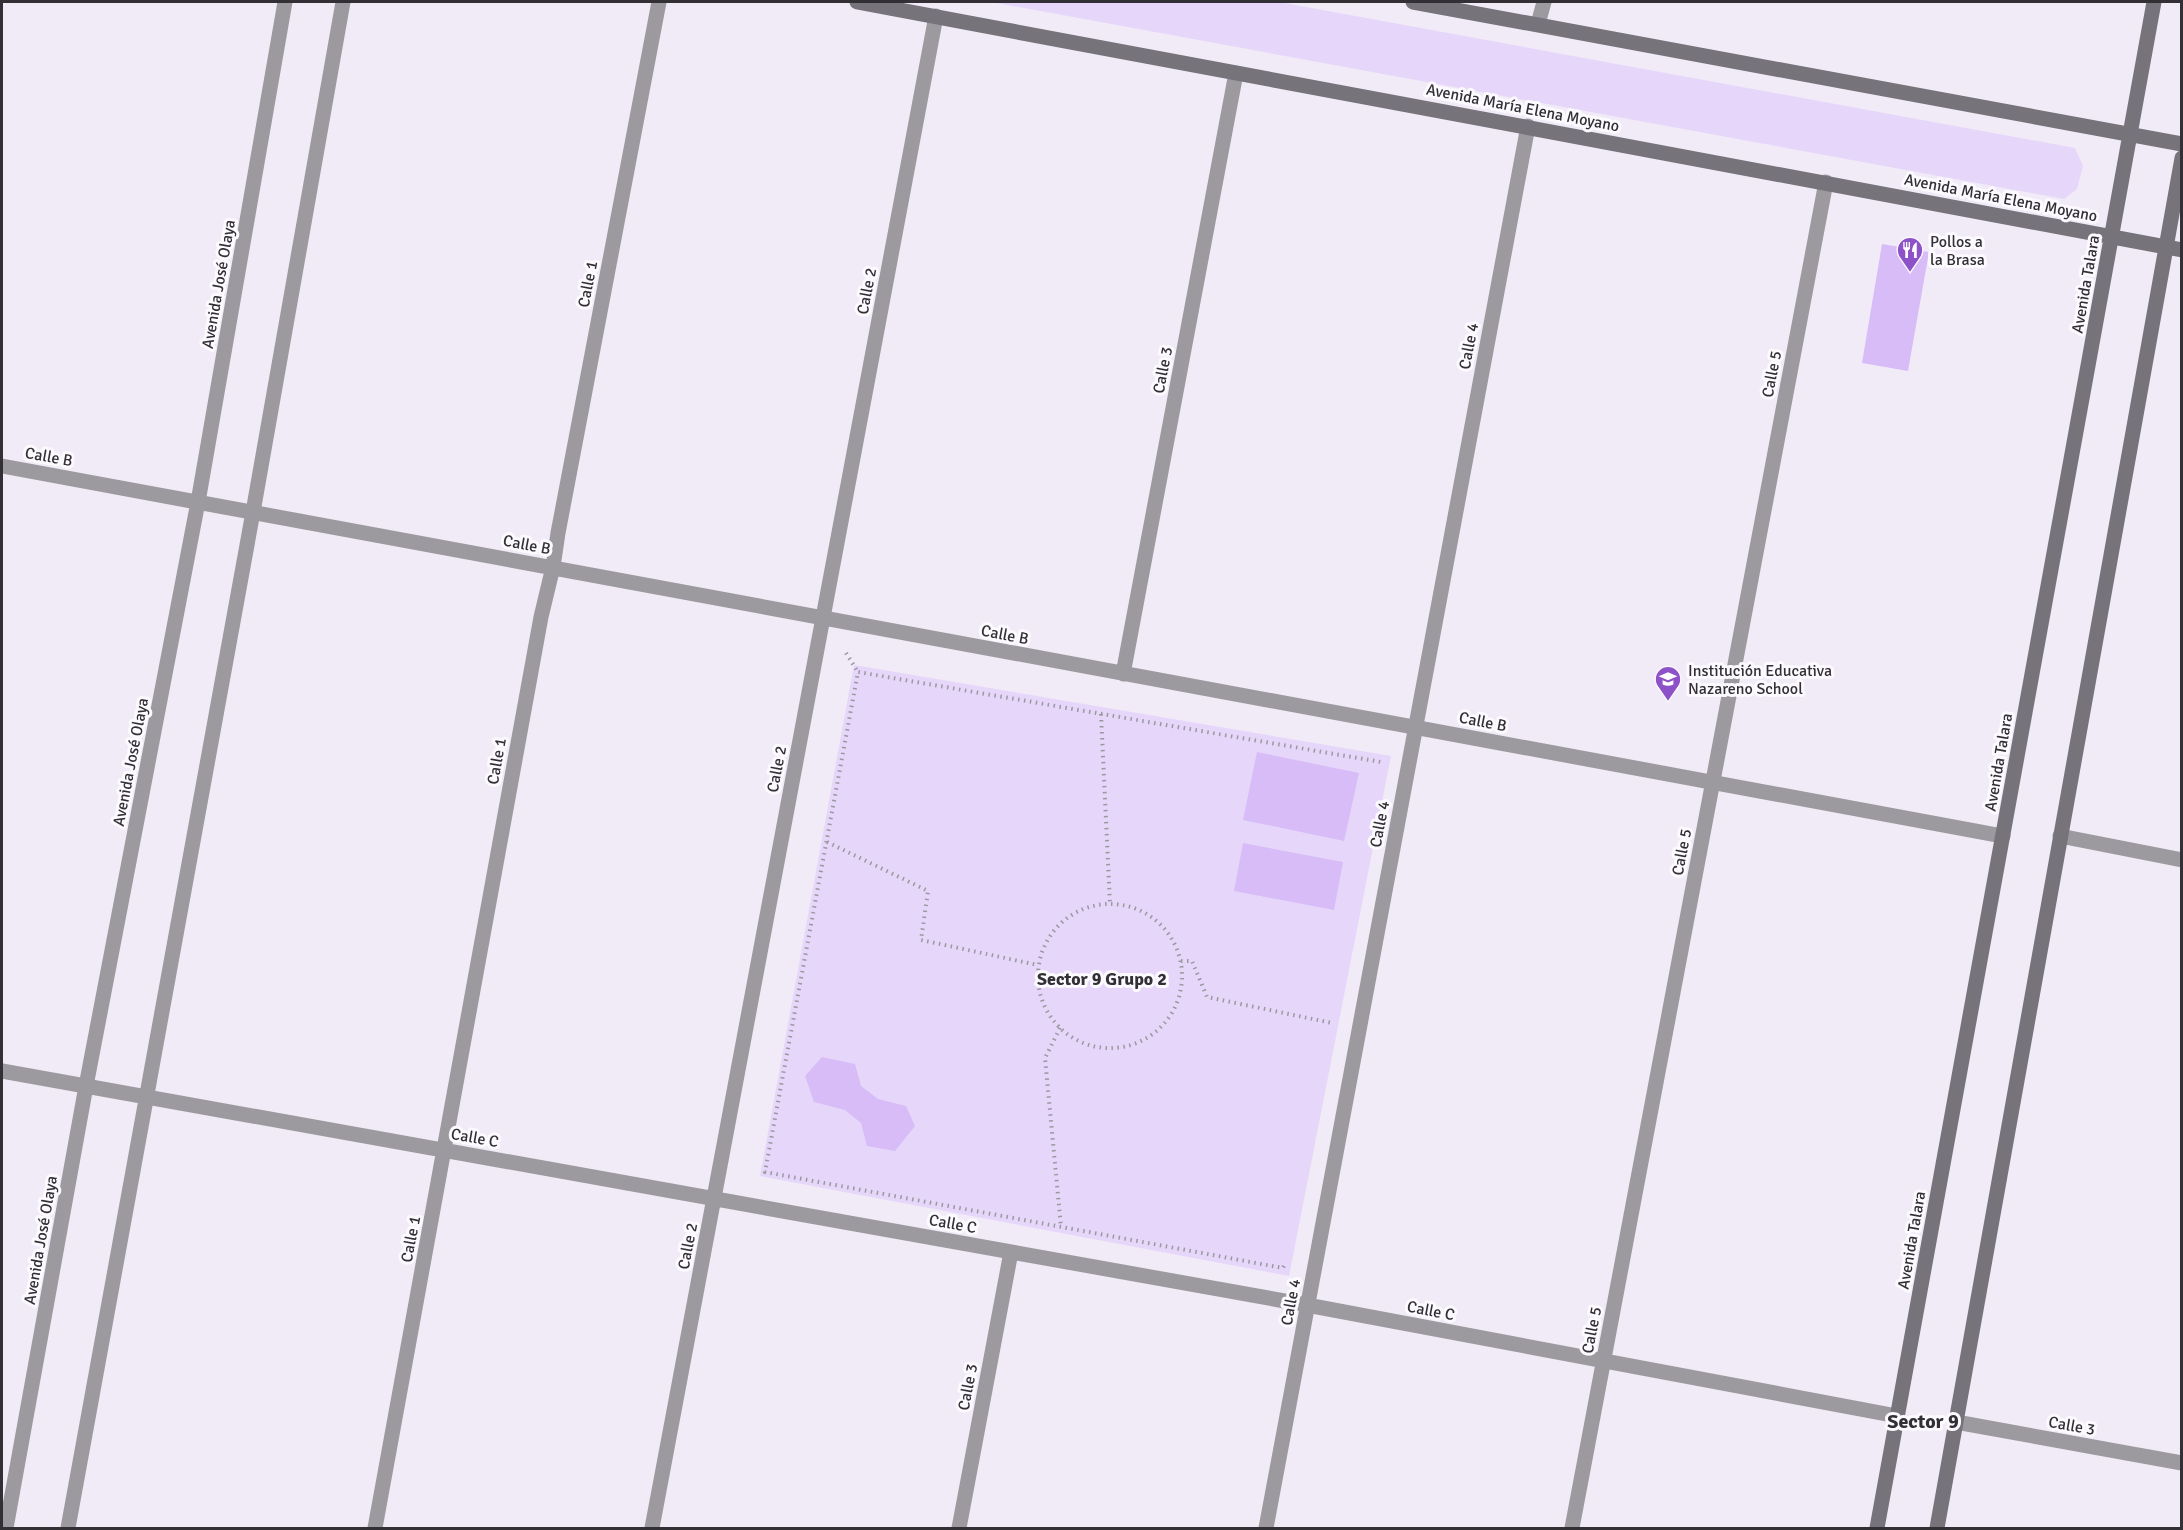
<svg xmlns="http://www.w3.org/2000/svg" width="2183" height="1530" viewBox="0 0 2183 1530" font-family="Signika,sans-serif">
	<rect width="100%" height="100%" fill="#f0ebf7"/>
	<path fill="#e6d7fa" d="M991,2h288l796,146 8,18 -6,23 -13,10z
		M854,665l537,91 -102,520 -529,-100z"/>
	<path fill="#d7bcf7" d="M1882,244l47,8 -21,119 -46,-8z
		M1257,752l102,21 -15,68 -101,-21z
		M1243,843l100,19 -9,48 -100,-19z
		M822,1057l33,7 6,22 17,13 28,7 9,20 -20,25 -28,-5 -6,-23 -16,-13 -31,-8 -9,-26z"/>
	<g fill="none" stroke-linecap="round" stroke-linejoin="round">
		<path stroke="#9b98a0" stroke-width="4" stroke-dasharray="1.5 4.5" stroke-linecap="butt" d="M846,653l12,19
			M1101,714l9,190
			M827,842l101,49 -7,49 117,25
			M1038 976a72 72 0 1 1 144 0a72 72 0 1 1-144 0Z
			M1181,961h11l15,36 125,26
			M1060,1028l-15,30 16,169
			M1284,1266l-1,2 -518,-96 93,-500 523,90"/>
		<path stroke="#9c9a9f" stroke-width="15" d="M1538,24l6,-22
			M2,466l2001,370
			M1123,674l113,-601
			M2060,836l122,24
			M2,1071l1305,234 590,111
			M1956,1422l226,41
			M6,1528l80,-442 112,-584 87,-500
			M68,1528l185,-1016 90,-510
			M375,1528l166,-911 12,-50 5,-34 101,-531
			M652,1528l284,-1512
			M959,1528l52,-276
			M1266,1528l262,-1402
			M1572,1528l254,-1346"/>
		<path stroke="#76737a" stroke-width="15" d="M857,2l1325,248
			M1413,2l769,142
			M1877,1528l277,-1526
			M1937,1528l245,-1370"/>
	</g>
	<defs>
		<g id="restaurant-pin" transform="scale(1.35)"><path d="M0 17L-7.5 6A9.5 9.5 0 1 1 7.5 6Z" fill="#8e52c8" stroke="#fcfafe"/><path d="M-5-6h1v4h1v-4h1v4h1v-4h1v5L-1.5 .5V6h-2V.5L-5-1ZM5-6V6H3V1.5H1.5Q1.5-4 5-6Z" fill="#fff"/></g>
		<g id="school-pin" transform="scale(1.35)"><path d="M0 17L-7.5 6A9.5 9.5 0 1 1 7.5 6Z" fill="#8e52c8" stroke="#fcfafe"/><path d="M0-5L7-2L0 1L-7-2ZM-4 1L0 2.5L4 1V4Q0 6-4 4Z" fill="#fff"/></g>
	</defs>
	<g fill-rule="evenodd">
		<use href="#restaurant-pin" x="1910" y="250"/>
		<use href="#school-pin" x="1668" y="679"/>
	</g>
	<g text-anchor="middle" stroke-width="6" stroke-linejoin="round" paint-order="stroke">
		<g font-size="16" fill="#323034" stroke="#fcfafe">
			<text transform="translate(1523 107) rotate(11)" y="6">Avenida María Elena Moyano</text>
			<text transform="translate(2001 197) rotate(11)" y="6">Avenida María Elena Moyano</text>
			<text transform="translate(218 284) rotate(-80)" y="6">Avenida José Olaya</text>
			<text transform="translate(587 284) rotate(-79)" y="6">Calle 1</text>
			<text transform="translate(2085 284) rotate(-80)" y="6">Avenida Talara</text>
			<text transform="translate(866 291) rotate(-79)" y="6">Calle 2</text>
			<text transform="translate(1468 346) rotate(-79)" y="6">Calle 4</text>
			<text transform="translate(1162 370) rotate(-79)" y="6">Calle 3</text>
			<text transform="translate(1771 374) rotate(-79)" y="6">Calle 5</text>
			<text transform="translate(49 456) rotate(10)" y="6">Calle B</text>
			<text transform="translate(527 544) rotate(11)" y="6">Calle B</text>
			<text transform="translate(1005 634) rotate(11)" y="6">Calle B</text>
			<text transform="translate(1483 721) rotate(11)" y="6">Calle B</text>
			<text transform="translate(496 761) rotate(-80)" y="6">Calle 1</text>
			<text transform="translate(130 762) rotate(-79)" y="6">Avenida José Olaya</text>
			<text transform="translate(1998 762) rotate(-80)" y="6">Avenida Talara</text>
			<text transform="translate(776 769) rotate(-79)" y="6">Calle 2</text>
			<text transform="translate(1379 824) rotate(-79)" y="6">Calle 4</text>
			<text transform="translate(1681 852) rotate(-79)" y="6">Calle 5</text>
			<text transform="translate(475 1137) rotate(10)" y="6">Calle C</text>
			<text transform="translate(953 1223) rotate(10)" y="6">Calle C</text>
			<text transform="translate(410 1239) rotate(-79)" y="6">Calle 1</text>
			<text transform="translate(40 1240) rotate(-80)" y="6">Avenida José Olaya</text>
			<text transform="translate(1911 1240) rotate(-80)" y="6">Avenida Talara</text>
			<text transform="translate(687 1246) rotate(-79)" y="6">Calle 2</text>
			<text transform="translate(1290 1302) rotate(-79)" y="6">Calle 4</text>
			<text transform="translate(1431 1310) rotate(11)" y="6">Calle C</text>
			<text transform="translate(1591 1330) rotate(-79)" y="6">Calle 5</text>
			<text transform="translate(967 1387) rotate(-79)" y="6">Calle 3</text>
			<text transform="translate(2072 1425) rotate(10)" y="6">Calle 3</text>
		</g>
		<g font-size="16" fill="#323034" stroke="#fcfafe" text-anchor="start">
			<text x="1930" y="247">Pollos a<tspan x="1930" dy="18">la Brasa</tspan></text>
			<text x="1688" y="676">Institución Educativa<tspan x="1688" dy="18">Nazareno School</tspan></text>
		</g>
		<g font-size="18" font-weight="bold" fill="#323034" stroke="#fcfafe">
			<text x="1102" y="985">Sector 9 Grupo 2</text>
		</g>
		<g font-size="20" font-weight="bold" fill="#323034" stroke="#fcfafe">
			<text x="1923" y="1428">Sector 9</text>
		</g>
	</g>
	<rect width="2183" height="1530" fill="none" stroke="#323034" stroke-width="6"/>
</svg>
